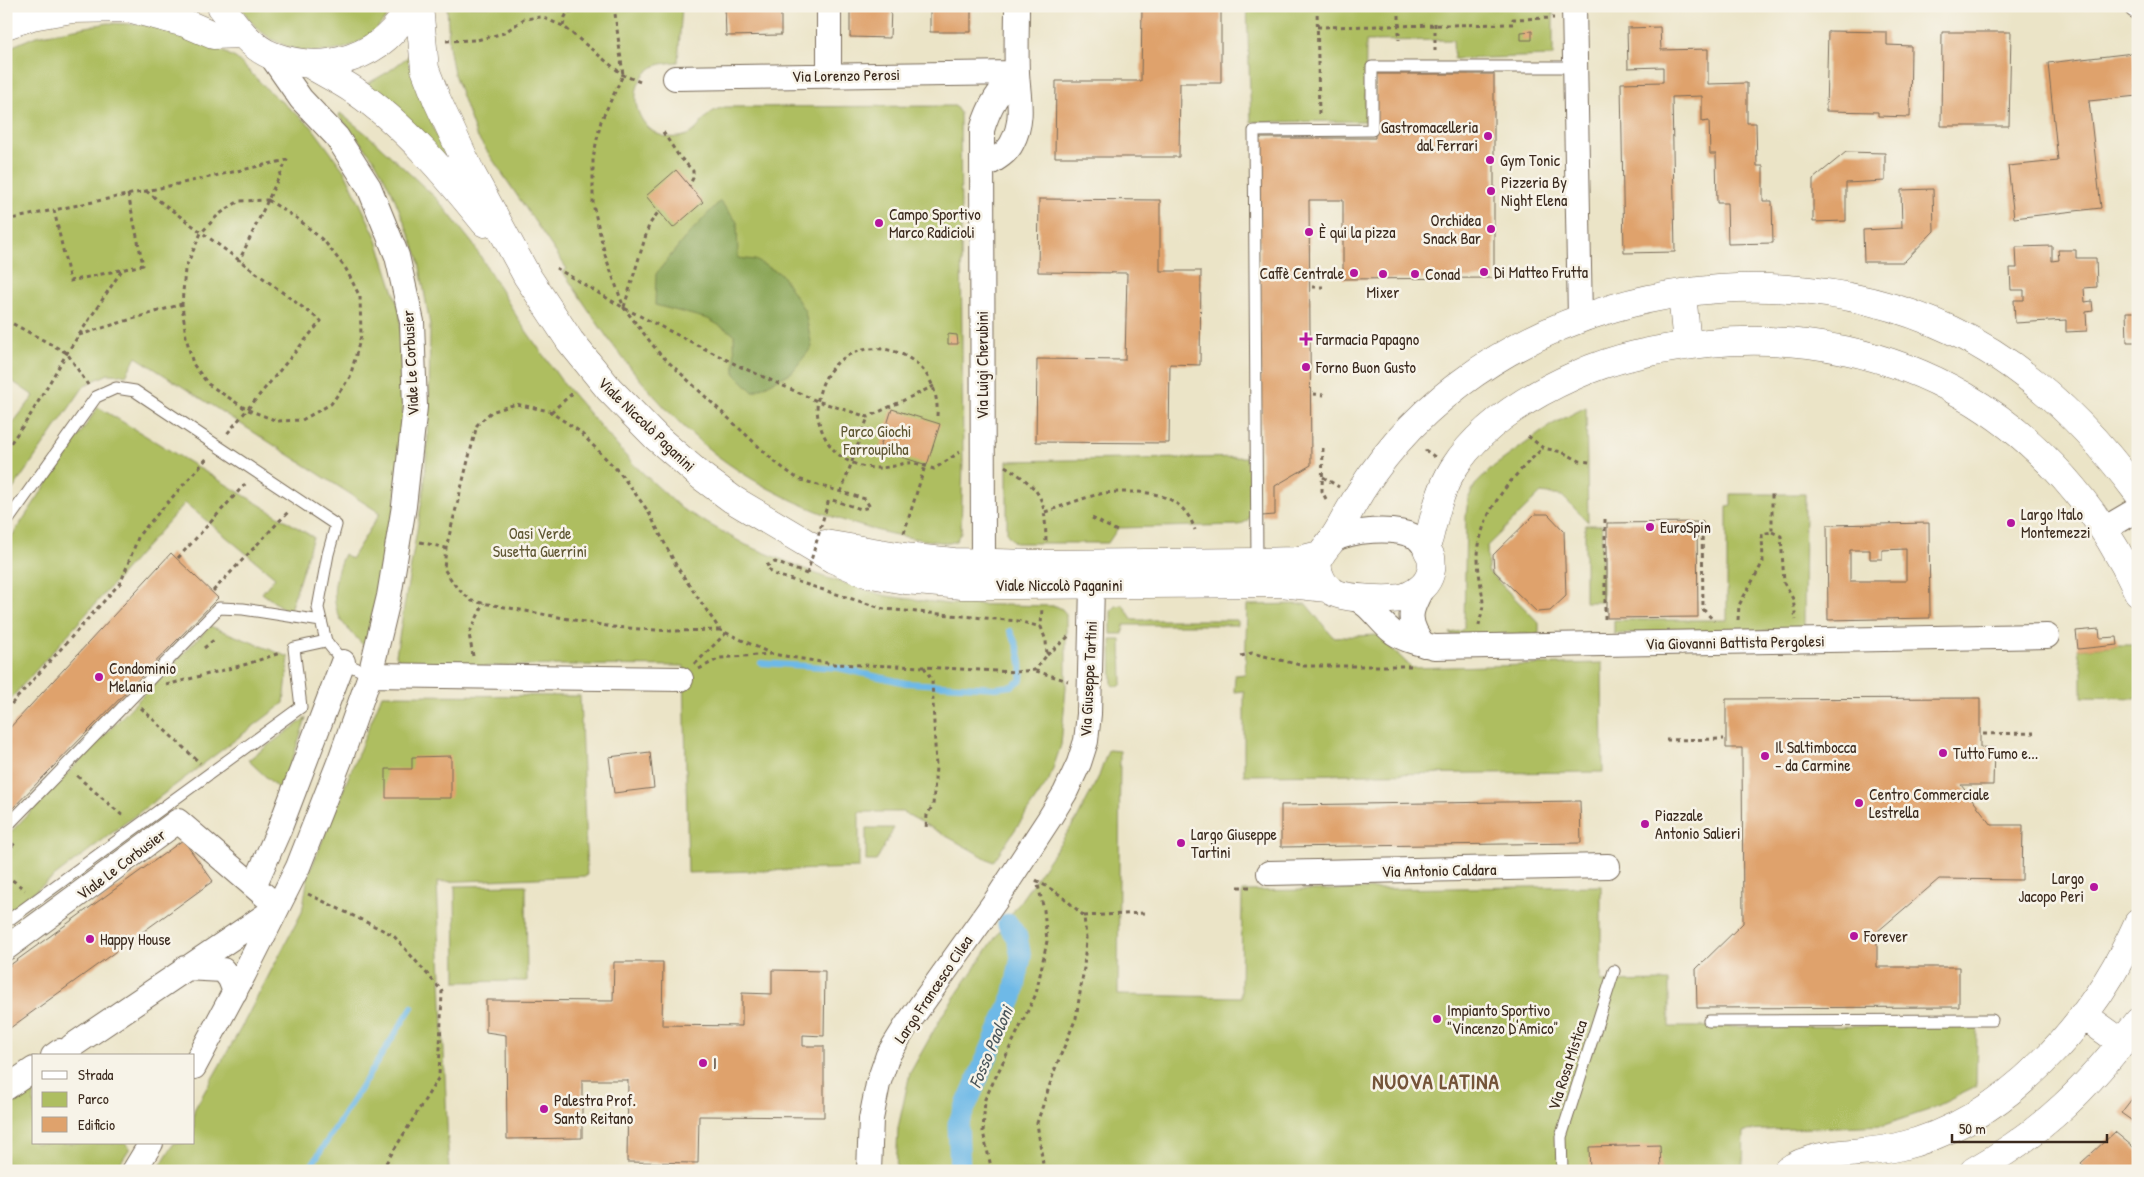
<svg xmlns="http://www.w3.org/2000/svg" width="2144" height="1177" viewBox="0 0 2144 1177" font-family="'Patrick Hand',sans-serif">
	<rect width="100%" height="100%" fill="#f7f3e8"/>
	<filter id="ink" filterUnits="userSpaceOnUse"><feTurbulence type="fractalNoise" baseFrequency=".02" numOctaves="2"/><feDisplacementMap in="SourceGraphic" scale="10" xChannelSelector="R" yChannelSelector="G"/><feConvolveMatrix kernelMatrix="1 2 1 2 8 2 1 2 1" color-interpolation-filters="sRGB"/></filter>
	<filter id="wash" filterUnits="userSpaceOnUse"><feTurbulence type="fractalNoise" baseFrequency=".0096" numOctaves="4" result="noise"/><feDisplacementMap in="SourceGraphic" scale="20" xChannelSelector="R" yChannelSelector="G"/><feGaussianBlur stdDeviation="1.12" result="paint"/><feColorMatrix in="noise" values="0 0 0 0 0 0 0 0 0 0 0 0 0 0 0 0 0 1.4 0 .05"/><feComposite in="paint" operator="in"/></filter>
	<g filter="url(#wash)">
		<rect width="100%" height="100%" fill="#ebe4c7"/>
		<path fill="#aebe61" stroke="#747440" d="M241,6h153c-3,7 -9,13 -14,19 -37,43 -113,33 -139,-19z
			M447,6h235l-4,56c-10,1 -21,1 -29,8 -28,23 -8,72 29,67 22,-2 22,-19 36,-26 3,-2 7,-3 11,-4l230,-1 5,7 3,349 -2,70 -5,9 -6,2c-81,-7 -170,-39 -235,-89 -33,-26 -63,-59 -89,-92 -23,-28 -42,-60 -63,-90l4,-3 -91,-134 -22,-61 -5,-28z
			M1247,6h306v50l-99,3 -1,-19 -87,1 -1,80 -114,1z
			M108,23l62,3 28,12 39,21 34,34 40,33 34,46 31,65 24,74 3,112 -10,101 -28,123c-7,-8 -16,-16 -22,-24 -14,-21 -9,-47 1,-69l7,5 29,-46 -244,-156 -10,18 -18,-1 -23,11 -79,114v-67l28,-36 -28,-19v-328l30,-13z
			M410,55l14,49 25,63 -84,-82 23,-13z
			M340,113l29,23 68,63 36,45 47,78 43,61 68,79 51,47 64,36 78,32 63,19 61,8 108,2 6,3 4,5v74l-5,57 -12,35 -56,82 -90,-50h-44v56l-171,5 -4,-207 -115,-1 -166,3 -7,-13 28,-167 5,-67 1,-96 -12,-69 -26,-64 -18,-33 -35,-43z
			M98,407l215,130 -24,76 -27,-20 13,-16 -90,-74 -179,201v-159z
			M1586,407l2,115 -26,-26 -21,-3 -54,53 1,25 51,52v11l-88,1 -1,-2 11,-2 3,-3 2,-112 2,-17 7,-14 18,-18 58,-42z
			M1250,457l1,56 -4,8 -8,4 -121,3 -10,15h-93l-8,-9v-73z
			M1731,494h74l-1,136 -190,4v-14h113v-113l4,-1z
			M1585,525h17v77h-17z
			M1306,604l27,33 45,-2 34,33 190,-5 1,109 -359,3v-84l-10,1 1,-17 10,-1 2,-69z
			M1121,605h2l10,15h104v5h-113l-1,9h-12v-23l5,-5z
			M210,626l79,31 -5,46 -278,210v-76z
			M1111,640h10l1,44 -4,3 -6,-2z
			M2118,645h20v53l-56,-1v-25l-4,-23z
			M382,695l198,1 7,180 -150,6 12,289h-292l17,-28h20v-33l47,-82 61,-116 6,-36z
			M306,718l-24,74 -34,-32z
			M1108,750l12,1 -2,244 123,2 1,-106 359,-5v96l68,-1v46l308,-1 -1,61 -47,23 -45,15 -140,6 -1,40h-847l2,-43 12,-55 33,-59 135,-197 21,-41z
			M866,828h28l-18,33h-10z
			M526,885l1,96 -71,1 -1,-96z
			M34,1088v55h92l4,5 -15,23h-109v-65z"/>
		<path fill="#8aa557" stroke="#62683a" d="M720,201l17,21 1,36 17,2 26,14 24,37 7,36 -20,25 -39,20 -18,-18 -1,-40 -26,-15 -53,-14 1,-31 28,-35z"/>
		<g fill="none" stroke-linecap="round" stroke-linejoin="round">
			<path stroke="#6eb9e7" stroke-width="6" d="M761,663l77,5 68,15 90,5 16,-2 9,-6c2,-19 -2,-32 -11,-49
				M308,1171l104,-164"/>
			<path stroke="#6eb9e7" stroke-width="21" d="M960,1171l-2,-47 55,-127 8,-40 -4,-20 -9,-13"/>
		</g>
		<g id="blocks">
			<path fill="#dfa26c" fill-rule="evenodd" d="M725,6h56v29l-55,1z
				M850,6h41l-1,32 -40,-1z
				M930,6h41v26h-41z
				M1142,6h79v77h-41l-1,74h-124l1,-76h85z
				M1660,27l1,23 47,-1v35l39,-1v40h9l1,43h6v35h9l1,42 -45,1 -1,-41h-10l-1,-49h-6l-1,-33 -7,1v-26l-30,1 3,155 -51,1 -3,-170 42,-1v-15l-35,1 -1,-40z
				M1532,31v9h-11v-8z
				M1828,31l59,1v13l24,1 -1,71 -32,-1v-4l-52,-1z
				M1942,32h69l-2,94h-68z
				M2133,53l4,43 -48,5 12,107 -87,10 -6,-52 50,-5 -10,-98z
				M1376,74h118v204l-151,1v-79h-34l2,265 -36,21v29l-13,1 -3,-378h116z
				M1846,152l39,1v28l-39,2v38l-33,1v-43z
				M676,170l27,32 -30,26 -27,-32z
				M1933,189l1,42 -30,31h-40l-1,-32 39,-2 -1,-38z
				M1039,199l121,1v71h41l-1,94 -30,-1 -1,79 -133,-1 1,-83 88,1 2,-87 -89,-1z
				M2052,246v15l7,-1 -1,-10h18v8h20l1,29 -13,1 1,14 7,-1 1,10 -7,1 1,19 -21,1v-12l-51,3 -1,-23h10v-10h-13l-1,-22h7l-1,-21z
				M2126,312h12v30h-11z
				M948,334l9,1 1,9h-10z
				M892,409l48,15 -13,41 -48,-15z
				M1535,514h13l16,17 2,65 -16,15 -13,1 -43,-41 -1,-16z
				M1697,522l1,95 -91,1v-95z
				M1929,523l1,95 -102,2 -1,-95zM1906,549v32h-56v-31h20v9h12v-9z
				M171,553l47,45 -212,217v-83z
				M2099,629l1,9 17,-1 1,8 -40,4 -2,-18z
				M1980,698v49l14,1 -1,37h-32l31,40h31l-1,55 -83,-1 -62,53v35h82v40l-262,1 -1,-39 47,-46 -1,-175h-16v-49z
				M650,752l4,36 -40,5 -5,-36z
				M451,756v42h-65v-29h26v-12z
				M1580,801l1,42 -300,4v-42z
				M183,840l30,41 -207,150v-63z
				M614,962h49l-1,63 80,1v-33l30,1v-24l53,1 -1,65 -21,-1v11h21v71l-125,-1 -1,47 -71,-1 1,-82h-46v58l-75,1 -1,-104 -20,-3v-32l127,1z
				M2138,1091v34l-17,-12z
				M2115,1132l23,19v20h-51l-6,-8z
				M1660,1145l1,26h-71l-1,-24z"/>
		</g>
	</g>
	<g filter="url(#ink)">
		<use href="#blocks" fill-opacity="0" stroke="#796b59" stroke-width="1"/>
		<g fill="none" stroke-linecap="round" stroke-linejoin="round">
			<g stroke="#796b59" stroke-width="13">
				<path id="service" d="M6,523l90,-126 20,-9 19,3 201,134 -8,29 -10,54 8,33 17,21 27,13
					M1257,562l-3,-431 118,-1v-63h203
					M6,827l213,-219 24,1 78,12
					M6,922l295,-215 -7,-59 32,-7
					M1709,1021l283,-1
					M1562,1171l-1,-34 53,-166"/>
			</g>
			<g stroke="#796b59" stroke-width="26">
				<path id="minor" d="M829,6v70
					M1574,6l6,312
					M2136,6l2,1
					M675,78l342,-5
					M983,167c10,-6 24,-13 29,-24 13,-24 6,-47 5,-71 -1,-22 0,-44 0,-66
					M2104,529l34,-20
					M1331,541c20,-11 62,-15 85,-4 4,3 7,8 11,12
					M983,563l-1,-433c7,-24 17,-40 35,-57
					M1353,597c19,9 25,24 41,36 12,8 27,11 41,14l612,-11
					M1424,645c-19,-25 -14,-35 0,-60
					M370,675l311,4
					M1269,873l339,-7
					M254,886l25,-56 64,-168
					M6,948l172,-127 100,86 -206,139
					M185,968l38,2 7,9 5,13
					M53,1056l7,-5
					M194,1067l50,-93 54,-107 42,-107 30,-85 19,-79 15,-90 11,-99 -3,-85 -15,-66 -28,-69 -32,-50 -36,-38 -30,-43
					M6,1088l28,-19
					M134,1171l17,-28
					M869,1171l2,-52 7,-35 10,-29 18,-29 90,-126 53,-81 16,-26 14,-30 7,-22 3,-27 3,-129"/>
			</g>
			<g stroke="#796b59" stroke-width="29">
				<path id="tertiary" d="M221,6c13,18 30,42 52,50 52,19 111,2 137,-50
					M419,6l6,63 12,31 34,73 56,103 43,65 39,48 47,48 45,39 31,23 101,60 33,14 39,7 57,5h56l263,-2 46,5
					M6,25l26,-9 40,-7 56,-1 57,15 28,12 28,-1
					M311,65c15,9 30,16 44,26 50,34 92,85 130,132
					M1682,293l5,52
					M2138,493c-49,-66 -112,-128 -187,-163 -207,-97 -492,-23 -603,183 -5,9 -10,19 -16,27 -9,11 -19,20 -12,36 2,6 7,12 13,16 13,7 58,9 72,5 6,-2 13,-6 18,-11 7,-7 10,-18 8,-29 -1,-3 -4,-6 -4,-9 -1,-4 1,-7 2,-10 6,-24 11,-48 24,-69 27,-43 78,-74 123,-94 41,-19 87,-27 132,-32 190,-18 350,76 430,249
					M825,544l79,13 50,5 83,2 220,-2 38,-1 24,-6
					M2083,1015l39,28
					M1787,1171c28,-21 77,-16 111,-24 109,-26 195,-124 240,-224
					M1974,1171c73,-42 113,-83 164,-149"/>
			</g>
			<path stroke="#796b59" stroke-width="3" stroke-dasharray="4 4" stroke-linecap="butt" d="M614,6l9,69 -22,46 -8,37v46l12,51 19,53 35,45 116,109 23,17 67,20 5,8 -9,2 -32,-10
				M1317,6l2,110
				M1399,15v25
				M563,26l2,-9 3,-5 24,-6
				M1317,27l196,-3v-5l41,-1
				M446,41l31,-1 27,-7 20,-14 17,-2 22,9 60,49 20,8
				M1435,51v-31
				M663,132l15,23 15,16v7l-4,8
				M146,191l175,130 -95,114
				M128,194l15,71 -73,16 -16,-71 92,-19 141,-31 -48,101
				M268,200l30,19 27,23 21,27 14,28 1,39 -11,41 -19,27 -29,16 -25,1 -31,-12 -38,-25 -15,-20 -7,-27 -4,-33 3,-35 16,-36 17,-18 21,-14z
				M6,220l48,-10
				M556,268l68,40 115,58 78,35 51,16 66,-31
				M1312,287h11
				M624,307l25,-82 10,-14
				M6,320l61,33 21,32
				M79,335l103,-31
				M1313,394l11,1
				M551,412l23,-20
				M937,416c5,-75 -97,-93 -117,-25 -4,12 -4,24 1,37 5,15 16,29 32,35 13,6 27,6 41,3 4,-1 10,-3 14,-3 8,-1 19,4 26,6l26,-17
				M1528,436l15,12 19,4 18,9 10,1
				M1323,448l-1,43 5,10
				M6,449l22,-30 39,-66 55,-83
				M1425,450l10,7
				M1005,466c38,24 40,32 41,76
				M1323,477l16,10
				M841,492l27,-75
				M1045,512c18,-6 37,-14 55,-18 8,-2 16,-2 23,-2 31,-1 61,4 72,38
				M1092,518l27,14
				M1605,519v104
				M1702,521l1,88 11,12
				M1772,532l9,4 3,47 9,16 3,21
				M904,533l21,-67
				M420,542l26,6
				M178,558l68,-75
				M807,574l-32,-12 -9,4 7,8 111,35 134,12 23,6
				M213,591l75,-79
				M1738,620l1,-15 24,-43 -1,-28 10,-2v-41
				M1479,626c1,-8 4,-16 4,-23 -1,-15 -5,-30 -5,-46 1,-45 34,-80 65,-109
				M720,630l-49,1 -59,-4 -140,-26 -15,-13 -13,-19 2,-21 31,-123 14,-13 25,-8 33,7 30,20 41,42 28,38 29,56 43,63 52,24 61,10 91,3 91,5 20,-2 12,-15 -1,-14 -5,-14 1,-20
				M204,648l11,-9
				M1047,655l22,-19
				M473,656l-4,-22 15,-31
				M1241,656l11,-3 52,13h107
				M695,664l31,-31
				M924,667l8,13 4,87 -3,38 -6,10 -1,14
				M699,669l21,-11 50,-4
				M1036,671l32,10
				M166,685l81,-21 33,-11
				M141,708l59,55
				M6,710l115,-128 18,-47 69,-78
				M1983,734l51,-1
				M1666,740l58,-1
				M77,776l47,41
				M6,852l11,-11
				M6,875l19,15
				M1036,880l26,16 22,20 2,22 -2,30 -8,50 -21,51 -18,54 7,48
				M1238,887h15
				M308,894l85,41 49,56 -3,86 -58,94
				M1084,916l60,-3
				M992,1171l-9,-39 2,-33 51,-105 11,-53 -3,-31 -7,-29"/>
			<use href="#service" stroke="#fff" stroke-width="11"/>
			<use href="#minor" stroke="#fff" stroke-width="24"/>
			<use href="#tertiary" stroke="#fff" stroke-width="28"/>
			<path stroke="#796b59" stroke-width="3" stroke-dasharray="4 4" stroke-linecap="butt" d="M807,574l22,-75"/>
		</g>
	</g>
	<g fill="#b5179e" stroke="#f7f3e8" stroke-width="2">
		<circle cx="1488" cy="136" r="5"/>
		<circle cx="1490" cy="160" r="5"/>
		<circle cx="1491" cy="191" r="5"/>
		<circle cx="879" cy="223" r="5"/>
		<circle cx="1491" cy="229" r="5"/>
		<circle cx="1309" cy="232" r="5"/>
		<circle cx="1484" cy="272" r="5"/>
		<circle cx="1354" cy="273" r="5"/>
		<circle cx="1383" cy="274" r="5"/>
		<circle cx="1415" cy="274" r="5"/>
		<path d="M1303.5 331.5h5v5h5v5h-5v5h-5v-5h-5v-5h5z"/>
		<circle cx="1306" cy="367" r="5"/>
		<circle cx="2011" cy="523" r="5"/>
		<circle cx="1650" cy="527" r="5"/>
		<circle cx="99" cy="677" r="5"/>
		<circle cx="1943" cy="753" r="5"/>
		<circle cx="1765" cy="756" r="5"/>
		<circle cx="1859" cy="803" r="5"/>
		<circle cx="1645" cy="824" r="5"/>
		<circle cx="1181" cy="843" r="5"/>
		<circle cx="2094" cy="887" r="5"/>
		<circle cx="1854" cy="936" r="5"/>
		<circle cx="90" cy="939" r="5"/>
		<circle cx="1437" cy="1019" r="5"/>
		<circle cx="703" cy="1063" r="5"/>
		<circle cx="544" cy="1109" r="5"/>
	</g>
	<g text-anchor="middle" stroke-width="5" stroke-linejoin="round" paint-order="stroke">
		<g font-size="16" fill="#3b2a1e" stroke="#f7f3e8">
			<text transform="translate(846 75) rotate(-1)" y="6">Via Lorenzo Perosi</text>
			<text transform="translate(410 363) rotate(-93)" y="6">Viale Le Corbusier</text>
			<text transform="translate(982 365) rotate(-90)" y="6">Via Luigi Cherubini</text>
			<text transform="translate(647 424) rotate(44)" y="6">Viale Niccolò Paganini</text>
			<text x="1059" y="591">Viale Niccolò Paganini</text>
			<text transform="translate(1735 642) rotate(-1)" y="6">Via Giovanni Battista Pergolesi</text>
			<text transform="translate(1088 679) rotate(-87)" y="6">Via Giuseppe Tartini</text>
			<text transform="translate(121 864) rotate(-37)" y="6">Viale Le Corbusier</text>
			<text transform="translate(1439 870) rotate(-1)" y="6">Via Antonio Caldara</text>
			<text transform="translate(933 989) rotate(-56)" y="6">Largo Francesco Cilea</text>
			<text transform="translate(1567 1065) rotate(-72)" y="6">Via Rosa Mistica</text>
		</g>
		<g font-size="16" fill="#3b2a1e" stroke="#f7f3e8" text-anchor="start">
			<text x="1478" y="133" text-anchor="end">Gastromacelleria<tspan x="1478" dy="18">dal Ferrari</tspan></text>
			<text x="1500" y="166">Gym Tonic</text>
			<text x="1501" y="188">Pizzeria By<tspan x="1501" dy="18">Night Elena</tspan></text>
			<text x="889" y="220">Campo Sportivo<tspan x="889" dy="18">Marco Radicioli</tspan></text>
			<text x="1481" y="226" text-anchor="end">Orchidea<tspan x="1481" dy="18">Snack Bar</tspan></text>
			<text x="1319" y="238">È qui la pizza</text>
			<text x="1494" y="278">Di Matteo Frutta</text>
			<text x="1344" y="279" text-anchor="end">Caffè Centrale</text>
			<text x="1425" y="280">Conad</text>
			<text x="1383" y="298" text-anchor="middle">Mixer</text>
			<text x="1316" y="345">Farmacia Papagno</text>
			<text x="1316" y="373">Forno Buon Gusto</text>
			<text x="2021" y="520">Largo Italo<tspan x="2021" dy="18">Montemezzi</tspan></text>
			<text x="1660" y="533">EuroSpin</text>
			<text x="109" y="674">Condominio<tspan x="109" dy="18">Melania</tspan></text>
			<text x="1775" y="753">Il Saltimbocca<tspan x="1775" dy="18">- da Carmine</tspan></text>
			<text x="1953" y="759">Tutto Fumo e...</text>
			<text x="1869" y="800">Centro Commerciale<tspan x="1869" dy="18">Lestrella</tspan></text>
			<text x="1655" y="821">Piazzale<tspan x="1655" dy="18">Antonio Salieri</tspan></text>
			<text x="1191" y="840">Largo Giuseppe<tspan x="1191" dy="18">Tartini</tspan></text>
			<text x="2084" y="884" text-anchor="end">Largo<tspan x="2084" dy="18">Jacopo Peri</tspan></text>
			<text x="1864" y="942">Forever</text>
			<text x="100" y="945">Happy House</text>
			<text x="1447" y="1016">Impianto Sportivo<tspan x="1447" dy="18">"Vincenzo D'Amico"</tspan></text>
			<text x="713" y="1069">I</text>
			<text x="554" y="1106">Palestra Prof.<tspan x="554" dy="18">Santo Reitano</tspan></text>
		</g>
		<g font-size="16" fill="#5e5632" stroke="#f7f3e8">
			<text x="876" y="437">Parco Giochi<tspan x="876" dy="18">Farroupilha</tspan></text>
			<text x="540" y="539">Oasi Verde<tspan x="540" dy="18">Susetta Guerrini</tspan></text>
		</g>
		<g font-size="18" font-style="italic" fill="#4a555a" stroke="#f7f3e8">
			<text transform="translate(991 1047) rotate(-67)" y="6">Fosso Paoloni</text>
		</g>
		<g font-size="21" font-weight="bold" letter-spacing="1" fill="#745439" stroke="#f7f3e8">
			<text x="1436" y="1089">NUOVA LATINA</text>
		</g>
	</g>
	<rect width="2144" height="1177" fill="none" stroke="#f7f3e8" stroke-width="25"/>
	<rect x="32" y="1054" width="162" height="90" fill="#f7f3e8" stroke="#aca397"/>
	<rect x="42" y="1071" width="25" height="8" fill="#ffffff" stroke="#aca397"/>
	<text x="78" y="1080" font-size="15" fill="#3b2a1e">Strada</text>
	<rect x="42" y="1092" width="25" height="15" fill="#aebe61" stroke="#aca397"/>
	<text x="78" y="1104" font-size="15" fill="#3b2a1e">Parco</text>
	<rect x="42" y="1117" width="25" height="15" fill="#dfa26c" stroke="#aca397"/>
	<text x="78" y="1130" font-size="15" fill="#3b2a1e">Edificio</text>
	<path d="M1952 1134v8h155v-8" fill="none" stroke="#3b2a1e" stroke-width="2.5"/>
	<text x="1959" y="1134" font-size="15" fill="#3b2a1e" stroke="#f7f3e8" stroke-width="4" paint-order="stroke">50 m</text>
</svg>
